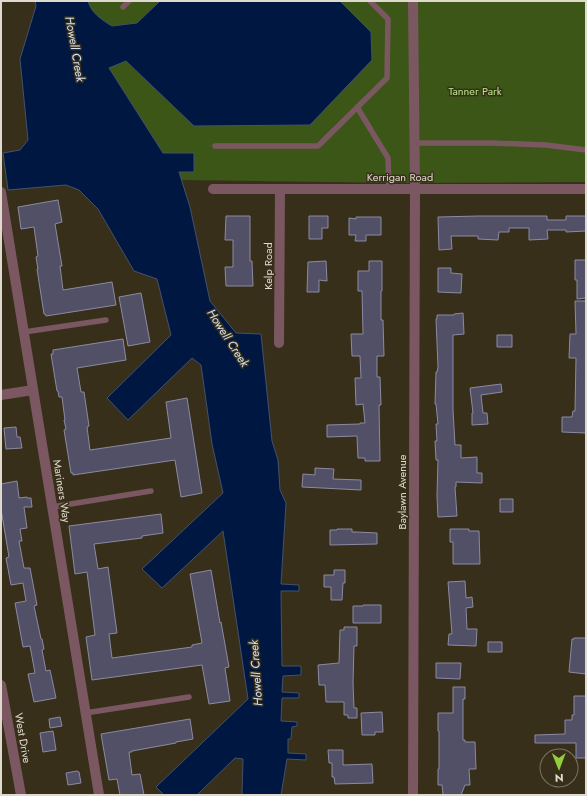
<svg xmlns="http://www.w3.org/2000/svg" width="587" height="796" viewBox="0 0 587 796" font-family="Jost,sans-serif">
	<rect width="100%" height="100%" fill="#382f1b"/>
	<path fill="#3b5617" d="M88,1h72l-23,22 -25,3c-10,-6 -21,-13 -24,-25z
		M340,1h246v181l-183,1 -222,-3 -2,-8 -16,-18 -54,-86 17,-7 68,65 177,-94z"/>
	<path fill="#001841" stroke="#43526b" d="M35,1h53c3,12 14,19 24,25l25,-3 23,-22h180l31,31 1,28 -62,65 -116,1 -68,-65 -17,7 54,85h31v19h-15l11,35 20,94 26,32 25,1 11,107 6,19 2,30 6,13 -5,81 18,1v6h-18l1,75h19v9l-18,1 -1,16 17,1v5h-17l-1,23 16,1v4l-5,1 -1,12h-3v14l18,1v6l-19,-1 -6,36h-39l1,-36 -8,-1 -38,37h-33l-8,-8 92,-88 -25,-168 -61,57 -20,-19 81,-76 -11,-49 -11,-79 -9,-7 -64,62 -21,-22 64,-63 -14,-56 -23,-8 -36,-62 -19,-19 -13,-5 -58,5 -5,-37 17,-3 8,-10 -8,-81 16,-53z"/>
	<path fill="#515066" stroke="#8b8aa2" d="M58,200l4,22 -7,2 7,42h-2l3,24 49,-8 4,23 -70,11 -1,-2h-1l-7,-45h1l-2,-12 2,-1 -4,-29 -13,2 -3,-22z
		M226,216h24v45h2l1,25h-27l-1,-19h8v-27h-8z
		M309,216h19v12h-6v11h-13z
		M479,216h68v4h19v-4h20v15l-20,1v-2h-19l1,9 -19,1v-12h-20v4h-10l-1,8 -20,-1v-3h-27l1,13 -13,1 -1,-33z
		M356,217h25v18h-15v6h-11l1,-6h-7v-17l7,1z
		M575,260h11v38l-9,1v-19h-2z
		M326,261l1,20 -8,-1v12h-12l1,-30z
		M369,261h13v30h-1v29h2l1,36h-7v21h3l1,28h-2l1,56h-15v-3h-7l-1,-22 -30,1v-12l33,-1v-1h5l-2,-19 -7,1 -1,-27h6l-1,-22h-8l-1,-22h12l-1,-43h-4v-20h11z
		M438,268h13v5l11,1 -1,19 -23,-1z
		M141,293l9,49 -22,4 -9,-49z
		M575,301h11v132l-24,-1v-15h10l1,-6h2l1,-53h-7l1,-24h6z
		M463,313l1,21 -11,1v75l2,35h6v13l16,-1v16h5v10l-26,-1v5h-1l2,29 -19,1 -1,-21 1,-36h-2l-1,-19h2l-1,-17h2l-2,-20h-1l1,-32h1l1,-5 -2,-48h1v-4h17v-1z
		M497,335h15v12h-15z
		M123,339l3,21 -49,8 4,24h3l5,34 -2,1 3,23 81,-12 -5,-36 21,-4 15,95 -21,4 -6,-37 -102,15v-2h-2l-7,-43 2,-1 -2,-9h1l-3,-23h-3l-1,-6h-1l-6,-37h2v-4z
		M501,384l1,8 -21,3 2,18h4l1,11 -16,1v-12h1l-3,-25z
		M16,427l1,10h3l2,11 -16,1 -2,-21z
		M315,468l19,1 -1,10 28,1v10l-59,-3 1,-13 12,1z
		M17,481l2,17 8,-1v1h4l1,9h-8l3,21 -7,1 2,12h-3l5,27h6l7,37 -3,1 7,33h1l2,10 -2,1 4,21 4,-1 6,28 -22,4 -6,-28 7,-1 -5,-27 -7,1 -8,-44 11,-2 -3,-18 -12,2 -5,-27 3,-1 -8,-48v-25z
		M500,499h13v13h-13z
		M161,514l2,19 -21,3v2l-48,6 4,25 10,-2 9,66 -8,1 3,24 80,-11v-2l10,-2 -12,-69 21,-4 9,53 1,-1 8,45 -4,1 5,33 -21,3 -7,-39 -110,15 -6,-43 9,-2 -8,-63 -12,2 -6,-48z
		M337,529h15v3h4l21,1v11l-47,1v-15h7z
		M450,529h19v2h10l1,33h-27v-22h-3z
		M334,570h11v13h-2l-1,17h-11v-13h-7v-12h10z
		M465,581l1,17 6,-1 1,10 -7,1 1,21h10l-1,17 -28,-1 1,-11h3l-4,-52z
		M363,605h18v18h-28v-17h10z
		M344,627h13v19h-3l-1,37 1,25h3v10h-9v-3h-4v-13h-18l-1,-17h-6l-1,-20 21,-2 1,-33h4z
		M574,638h12v36l-17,-2 3,-33h2z
		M488,642h14v10h-14z
		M436,663h25l-1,16 -24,-1z
		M453,687h12v12h-2v41h2v2h10l1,27h-7l1,16h-5l-4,10h-18l-1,-10h-4v-16h1v-38h-1v-18h15z
		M574,696h12v62h-10v-15h-41v-8l30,-1v-14h7v-5h2z
		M382,712l1,20h-8v3h-13l-1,-22z
		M60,717l2,9 -12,2 -1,-9z
		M190,719l3,20 -17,3v1l-44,8v1h-3l3,23 8,-1 4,21h-24l-3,-16 -8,1 -8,-46z
		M53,731l3,19 -13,2 -3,-19z
		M328,750h15v15l29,-1 1,19 -38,1 -1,-7h-2v-14h-3z
		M77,771l2,1 2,11 -13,2 -2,-12z"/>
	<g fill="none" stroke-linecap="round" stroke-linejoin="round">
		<path stroke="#7b5861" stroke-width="5.5" d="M123,7l6,-6
			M357,107l31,51 1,31
			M414,143h77l55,2 40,5
			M215,146h103l69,-68 1,-59 -18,-18
			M24,332l82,-12
			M52,507l99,-16
			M85,713l104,-16"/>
		<path stroke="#7b5861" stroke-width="10" d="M213,189h373
			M1,192l98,603
			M279,343l1,-154
			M1,395l32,-5
			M1,685l20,110
			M413,795l2,-606 -2,-188"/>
	</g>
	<g text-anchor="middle" stroke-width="3" stroke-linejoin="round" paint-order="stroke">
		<g font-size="11" fill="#b9e886" stroke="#382f1b">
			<text x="475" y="95">Tanner Park</text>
		</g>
		<g font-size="11" fill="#e0dace" stroke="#382f1b">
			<text x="400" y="181">Kerrigan Road</text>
			<text transform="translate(268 266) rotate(-90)" y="4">Kelp Road</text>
			<text transform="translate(62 491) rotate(81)" y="4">Mariners Way</text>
			<text transform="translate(402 492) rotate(-90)" y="4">Baylawn Avenue</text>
			<text transform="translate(23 738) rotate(80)" y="4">West Drive</text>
		</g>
		<g font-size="12" font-style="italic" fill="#d5e2f3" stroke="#382f1b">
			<text transform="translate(75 49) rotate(80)" y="4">Howell Creek</text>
			<text transform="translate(228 338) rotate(57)" y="4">Howell Creek</text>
			<text transform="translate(256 673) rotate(-94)" y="4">Howell Creek</text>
		</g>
	</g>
	<rect width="587" height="796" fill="none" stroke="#e0dace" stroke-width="4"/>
	<g transform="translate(559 768) rotate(179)"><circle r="19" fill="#382f1b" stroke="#7b7363"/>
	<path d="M0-3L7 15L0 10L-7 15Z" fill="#93cc3d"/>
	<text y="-6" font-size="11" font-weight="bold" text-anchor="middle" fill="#e0dace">N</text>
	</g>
</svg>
